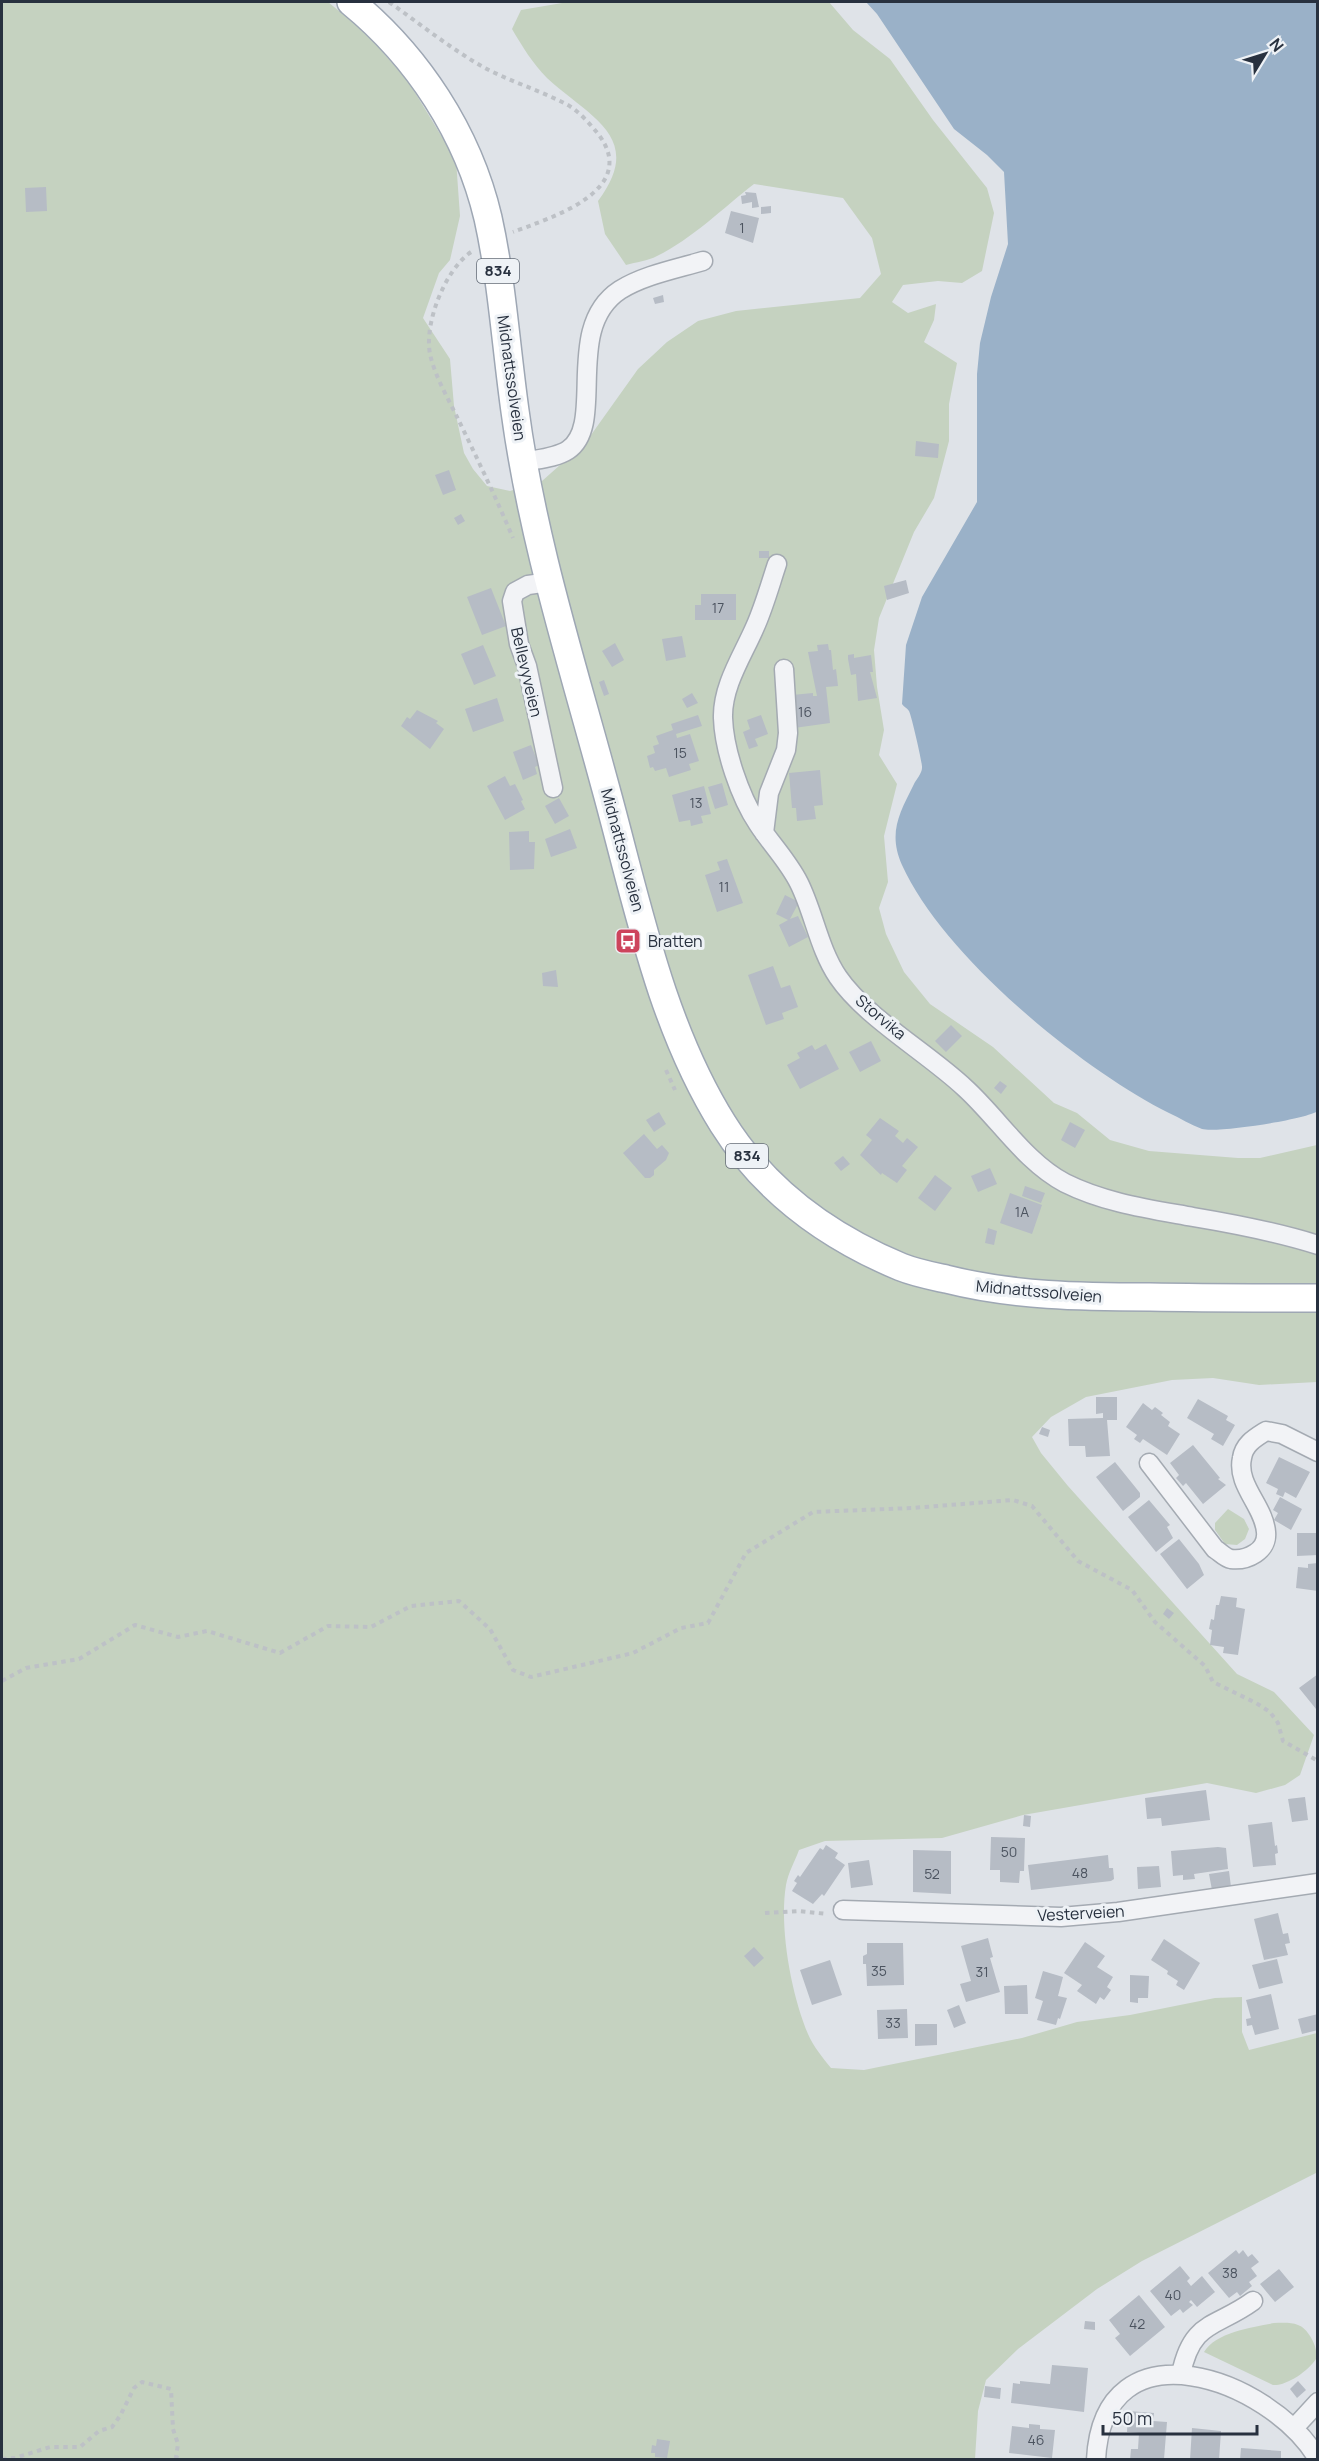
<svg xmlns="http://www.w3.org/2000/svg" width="1319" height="2461" viewBox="0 0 1319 2461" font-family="Manrope,sans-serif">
	<rect width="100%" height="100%" fill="#dfe3e8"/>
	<path fill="#c5d2c0" d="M2,2h326l38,31 42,48 48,79 4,56 -10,44 -11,13 -16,45 27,41 4,47 10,47 9,16 14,17 23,5 32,-10 44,-39 52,-73 29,-27 31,-21 38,-10 124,-13 21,-24 -9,-36 -29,-40 -89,-14c-31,24 -62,55 -97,72 -9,5 -21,6 -31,9l-21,-31 -7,-33c48,-64 -9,-84 -51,-123 -14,-14 -25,-32 -35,-49l9,-19 47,-8h261l24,28 37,29 43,61 54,68 7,25 -12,58 -20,12 -24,-2 -35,4 -11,17 16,11 28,-9 -2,16 -10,22 33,21 -8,41v37l-15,57 -20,34 -35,86 -5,32 3,37 7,43 -5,25 18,29 -13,52 4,46 -9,26 7,26 18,38 26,32 63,43 61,56 23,10 33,27 39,11 89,7h22l57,-13v237l-58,3 -46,-7 -41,2 -86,17 -35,20 -19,20 9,16 27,33 169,188 37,18 40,43 -14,40 -15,10 -29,8 -49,-10 -184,32 -81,23 -117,3 -26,9c-4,11 -11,23 -13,35 -7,42 5,109 22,149 5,12 15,24 23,34l33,2 158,-32 55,-16 53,-7 85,-17 27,-1v35l7,18 68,-17 1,139 -176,89 -45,28 -79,60 -32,31 -8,31 -3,48h-973z
		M1228,1509l16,10 5,10 -4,10 -8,6 -12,-1 -10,-14v-7z
		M1274,2323c7,0 17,-1 24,2 10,3 21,23 18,34 -8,12 -29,27 -43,26l-69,-33c12,-20 49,-25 70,-29z"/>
	<path fill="#9ab1c8" d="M866,2h451l1,1109c-14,9 -101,22 -116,18 -11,-4 -22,-11 -33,-16 -88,-44 -226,-157 -267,-248 -14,-32 -3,-51 12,-81 2,-4 8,-11 8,-16 1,-3 -11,-54 -13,-57 -2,-3 -5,-4 -7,-7l4,-59 16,-48 55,-95v-128l3,-31 11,-46 17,-53 -4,-72 -17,-17 -33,-26 -77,-115z"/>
	<path fill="#b6bcc5" d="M46,187l1,24 -21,1 -1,-24z
		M745,192l11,1 3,14 -7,1v-6l-10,2 -1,-8 5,-1z
		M771,206v7l-10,1v-7z
		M731,211l28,7 -6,25 -28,-10z
		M663,295l1,7 -9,2 -2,-6z
		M916,441l23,3 -1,14 -23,-2z
		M449,470l7,20 -13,5 -8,-20z
		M461,514l4,7 -7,4 -4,-7z
		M759,551h10v7h-10z
		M906,580l3,13 -22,7 -3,-14z
		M491,588l15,38 -24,9 -15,-38z
		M701,594h35v26h-41v-15h6z
		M682,636l4,21 -20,4 -4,-22z
		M615,643l9,17 -12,7 -10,-16z
		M828,644l1,6h2l2,20 3,-1 2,17 -12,1 4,36 -36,5 -2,-33 21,-2v3h4l-9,-44 10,-1 -1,-6z
		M483,645l13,31 -22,9 -13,-31z
		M854,654v4l17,-3 2,17h-3l7,26 -19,3 -2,-27 -5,1 -3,-16v-4z
		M604,680l5,14 -5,2 -5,-14z
		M692,693l6,10 -11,5 -5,-9z
		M497,698l7,23 -31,11 -8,-23z
		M417,710l21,11 -2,2 8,6 -14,20 -29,-23 6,-9 3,2z
		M698,715l4,11 -26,8 1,4 13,-4 9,27 -10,3 2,6 -22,7 -3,-9 -11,3 -2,-4 -3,1 -3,-12 8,-3 -2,-7 6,-2 -3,-8 17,-6 -2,-6z
		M761,715l7,19 -13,5 3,7 -9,3 -6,-17 7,-3 -3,-9z
		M531,745l8,20 -4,2 2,7 -14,6 -10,-28z
		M820,770l3,35 -9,1 2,13 -19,2 -1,-13h-4l-3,-35z
		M505,776l5,10 5,-2 8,16 -2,1 4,8 -20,11 -18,-34z
		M722,783l6,22 -13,4 -7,-22z
		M704,786l7,28 -10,2 2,7 -12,3 -1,-6 -11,2 -7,-27z
		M559,798l10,18 -14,8 -10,-18z
		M570,829l7,19 -26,9 -6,-18z
		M529,831v11h6l-1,27 -24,1 -1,-38z
		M727,859l16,44 -26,9 -12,-37 15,-5 -3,-8z
		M785,895l14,7 -9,17 8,-3 10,21 -19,10 -10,-22 9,-5 -12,-6z
		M773,966l8,22 9,-3 8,22 -16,6 2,6 -18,6 -18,-50z
		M556,970l2,17 -15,-1 -1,-13z
		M951,1025l11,11 -16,16 -11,-11z
		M871,1041l10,20 -21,11 -11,-20z
		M826,1044l13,25 -39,20 -13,-24 13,-7 -3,-5 15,-8 3,5z
		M1000,1081l7,5 -6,8 -7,-6z
		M659,1112l7,12 -12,8 -8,-12z
		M880,1118l19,13 -4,5 8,7 4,-5 11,9 -16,19 5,4 -10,13 -15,-10 -1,2 -21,-20 12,-15 -6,-5z
		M1070,1122l15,8 -10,18 -14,-8z
		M644,1134l13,15 5,-4 7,8 -3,7 -12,10v5l-4,3h-5l-22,-25z
		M843,1156l7,8 -9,7 -7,-8z
		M990,1168l7,16 -19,8 -7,-16z
		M935,1175l17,13 -17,23 -17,-13z
		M1025,1186l20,7 -4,10 -19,-7z
		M1010,1193l32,12 -10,29 -32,-11z
		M988,1228l9,3 -3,14 -9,-2z
		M1096,1397h21v23h-10l3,36 -24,1 -1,-11h-16l-1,-27 35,-1v-5l-7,1z
		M1198,1399l30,17 -2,4 9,5 -12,21 -12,-7 3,-5 -27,-16z
		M1143,1403l9,7 3,-3 8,6 -2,2 9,7 -2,4 12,8 -13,21 -24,-16 -3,4 -6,-4 3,-4 -11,-8z
		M1042,1427l8,3 -2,7 -9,-3z
		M1193,1445l27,33 -2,1 8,6 -23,19 -17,-21 -3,3 -7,-8 3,-3 -9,-12z
		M1279,1457l31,15 -14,26 -11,-6 -2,5 -7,-3 2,-5 -12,-6z
		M1115,1462l25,31v4l-17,14 -27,-34z
		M1280,1497l22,12 -11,21 -17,-10 4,-7 -5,-3z
		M1149,1500l21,25 -3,2 6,11 -17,14 -28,-35z
		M1297,1533h21v22l-21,1z
		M1179,1539l20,25 5,11 -17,14 -27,-35z
		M1318,1563v28l-22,-3 2,-21 10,1v-4z
		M1221,1596l16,2 -1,9 9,2 -7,46 -15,-2 1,-6 -14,-2 2,-15 -3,-1 2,-10 3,1 2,-15h3z
		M1167,1608l7,5 -5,6 -6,-5z
		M1318,1674v34l-2,1 -17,-21z
		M1206,1790l4,30 -48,6 -1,-8 -14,1 -2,-21z
		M1305,1797l3,23 -16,2 -4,-23z
		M1024,1815l7,1 -1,11 -7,-1z
		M1272,1822l3,24 2,-1 1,8 -3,1 1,11 -23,2 -5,-42z
		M991,1837l34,1 -1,33h-4l-1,12 -19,-1v-12h-10z
		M826,1845l12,8 -3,5 10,7 -21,31 -2,-2 -9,10 -21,-13 5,-8 -3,-2 4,-6 2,2 20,-29 3,2z
		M1218,1847l8,1 2,21 -34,5 1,5 -12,1v-5l-10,1 -2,-25z
		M913,1850l38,1v43l-38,-2z
		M1108,1855l1,13h4l1,11 -3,2 -80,9 -3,-25z
		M869,1860l4,25 -22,3 -3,-25z
		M1159,1866l2,21 -23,2 -1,-22z
		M1229,1871l2,16 -19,3 -3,-16z
		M1278,1913l5,21 5,-1 2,10 -5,1 3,11 -24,5 -10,-41z
		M988,1938l5,19 -3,1 10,34 -34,10 -6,-18 11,-3 -10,-35z
		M1164,1939l36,24 -16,27 -8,-5 2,-4 -11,-7 1,-3 -17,-11z
		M1085,1942l20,14 -8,11 16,10 -6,10 4,3 -7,10 -4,-3 -4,7 -19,-13 5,-6 -18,-12z
		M867,1943h36l1,42 -37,1 -1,-22h-3v-8l4,-2z
		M754,1947l10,11 -10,9 -10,-11z
		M1277,1959l6,24 -24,6 -7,-24z
		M830,1960l12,35 -30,10 -12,-35z
		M1043,1971l20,6 -5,19 9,2 -7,21 -2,-1 -2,7 -19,-5 6,-19 -8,-3z
		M1130,1975l19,1 -1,22h-10v5l-8,-1z
		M1027,1985l1,29h-23l-1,-28z
		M1271,1994l8,35 -24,6 -3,-10 -5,1 -1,-7 5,-1 -5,-18z
		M959,2005l7,18 -12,5 -7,-18z
		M907,2009l1,29 -30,1 -1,-29z
		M1318,2014v16l-16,4 -4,-15z
		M915,2024h22v21l-22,1z
		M1236,2250l3,4 4,-4 5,7 4,-3 7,8 -8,6 6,8 -8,6 3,4 -12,10 -3,-4 -8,6 -21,-25z
		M1180,2266l10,12 -3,3 4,5 11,-10 13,16 -18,15 -6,-7 -2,2 4,3 -10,8 -3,-4 -9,7 -21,-25z
		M1279,2269l15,18 -19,15 -15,-18z
		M1139,2295l26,32 -35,29 -15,-18 5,-4 -11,-14z
		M1085,2321l10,1v8l-11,-1z
		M1052,2365l36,3 -4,44 -73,-9 2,-20 7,1v-3l30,3z
		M1298,2381l8,9 -9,8 -7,-9z
		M985,2386l16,2 -1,11 -16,-2z
		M1128,2411l26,2 -1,8 14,1 -3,37 -34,1 1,-11h7l1,-16 -12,-1z
		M1029,2424l11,1v4l15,1 -3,28 -43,-5 3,-27 17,2z
		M1192,2428l29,3 -2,29h-29z
		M657,2439l13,2 -3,17 -12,-1v-4h-4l1,-8 4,1z
		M1241,2448l40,3v9h-41z"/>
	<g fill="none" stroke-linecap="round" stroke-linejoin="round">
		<g stroke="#a4aab2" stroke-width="21">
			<path id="street" d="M523,462c14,-3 33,-4 45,-12 39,-26 -6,-122 52,-160 24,-15 56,-21 83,-29
				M777,564c-7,21 -13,43 -22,63 -12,28 -33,59 -32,91 1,32 17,79 35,106 13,20 30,37 41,59 15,30 20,66 39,94 28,41 90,76 127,111 33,30 60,74 100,95 40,20 84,26 128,34 42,7 84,15 125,28
				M549,582l-21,3 -13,7 -3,9 7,43 8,22 26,122
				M764,833l5,-40 17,-43 2,-17 -4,-64
				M1149,1463l66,86c5,3 10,9 16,10 16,2 37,-8 35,-27 -2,-26 -30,-47 -24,-74 2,-14 13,-20 24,-27l16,3 36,18
				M843,1910l218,7 57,-5 200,-29
				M1181,2374c11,-54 35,-46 72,-73
				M1294,2428l24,-26
				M1096,2460c7,-141 174,-82 222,-1"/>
		</g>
		<g stroke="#9ea7b4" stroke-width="30">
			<path id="primary" d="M351,2c66,54 117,131 137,216 14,63 18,129 27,193 17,127 56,249 89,371 32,115 55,240 119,342 42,67 106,113 178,143 15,6 31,9 45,12 67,17 136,18 204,18 56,1 112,1 168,1"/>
		</g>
		<path stroke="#bdc1c6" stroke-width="4" stroke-dasharray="4.5 4.5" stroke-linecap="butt" d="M389,2c31,22 61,46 94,65 26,14 56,23 83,37 13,7 24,20 33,31 41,56 -49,83 -86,97
			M471,252c-26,18 -47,71 -41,102 5,23 19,46 29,67 19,39 37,77 54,117
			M666,1070l9,20
			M2,1681l24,-13 53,-9 56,-34 43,12 29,-6 73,22 48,-27 43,1 40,-21 48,-5 31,28 23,41 18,7 102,-24 48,-25 27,-5 38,-70 67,-41 99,-4 101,-8 19,6 46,55 54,29 23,32 50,44 8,16 43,21 14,9 8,11 5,18 35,20
			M765,1913l34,-2 28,3
			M2,2459l13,-1 35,-11h30l19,-16 13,-4 8,-11 14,-28 8,-6 29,7 2,40 5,15 -2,13 6,3"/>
		<use href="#street" stroke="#f2f3f6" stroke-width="18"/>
		<use href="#primary" stroke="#fff" stroke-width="27"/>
	</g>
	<defs>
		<g id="bus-square" transform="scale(1.35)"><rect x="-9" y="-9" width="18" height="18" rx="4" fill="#cd445c" stroke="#eef2f6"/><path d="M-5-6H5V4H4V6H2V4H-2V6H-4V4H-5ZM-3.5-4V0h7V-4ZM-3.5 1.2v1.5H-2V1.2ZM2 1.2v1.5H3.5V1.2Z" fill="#fff"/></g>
	</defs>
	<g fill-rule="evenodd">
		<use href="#bus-square" x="628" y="941"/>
	</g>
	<g text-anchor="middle" stroke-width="6" stroke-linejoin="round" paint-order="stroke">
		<g font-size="14" fill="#4c5460">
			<text x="742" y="233">1</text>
			<text x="718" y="613">17</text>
			<text x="805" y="717">16</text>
			<text x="680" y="758">15</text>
			<text x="696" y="808">13</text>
			<text x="724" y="892">11</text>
			<text x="1022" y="1217">1A</text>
			<text x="1009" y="1857">50</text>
			<text x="1080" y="1878">48</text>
			<text x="932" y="1879">52</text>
			<text x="879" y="1976">35</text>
			<text x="982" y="1977">31</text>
			<text x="893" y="2028">33</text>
			<text x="1230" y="2278">38</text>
			<text x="1173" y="2300">40</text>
			<text x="1137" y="2329">42</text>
			<text x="1036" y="2445">46</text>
		</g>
		<g fill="#eef2f6" stroke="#636b76" stroke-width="1.5">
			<rect x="477" y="259" width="42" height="24" rx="4.5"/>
			<rect x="726" y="1144" width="42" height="24" rx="4.5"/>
		</g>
		<g font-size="15" font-weight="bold" fill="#28313f">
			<text x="498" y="276">834</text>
			<text x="747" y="1161">834</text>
		</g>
		<g font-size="16" fill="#28313f" stroke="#eef2f6">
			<text transform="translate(512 378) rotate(82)" y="6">Midnattssolveien</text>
			<text transform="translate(527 672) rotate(77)" y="6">Bellevyveien</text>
			<text transform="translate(623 850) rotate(75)" y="6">Midnattssolveien</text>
			<text transform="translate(881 1017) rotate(40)" y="6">Storvika</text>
			<text transform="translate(1039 1291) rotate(5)" y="6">Midnattssolveien</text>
			<text transform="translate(1081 1913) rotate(-3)" y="6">Vesterveien</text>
		</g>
		<g font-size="16" fill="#28313f" stroke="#eef2f6" text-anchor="start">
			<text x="648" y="947">Bratten</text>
		</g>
	</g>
	<rect width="1319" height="2461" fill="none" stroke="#28313f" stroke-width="6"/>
	<g transform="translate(1265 54) rotate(52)" stroke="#eef2f6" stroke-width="4.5" paint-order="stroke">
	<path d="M0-4.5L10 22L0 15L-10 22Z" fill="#28313f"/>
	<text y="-9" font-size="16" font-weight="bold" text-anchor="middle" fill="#28313f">N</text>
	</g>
	<path d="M1103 2425v9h154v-9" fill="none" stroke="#28313f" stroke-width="3"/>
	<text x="1112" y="2425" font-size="18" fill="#28313f" stroke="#eef2f6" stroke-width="4.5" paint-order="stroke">50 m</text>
</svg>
